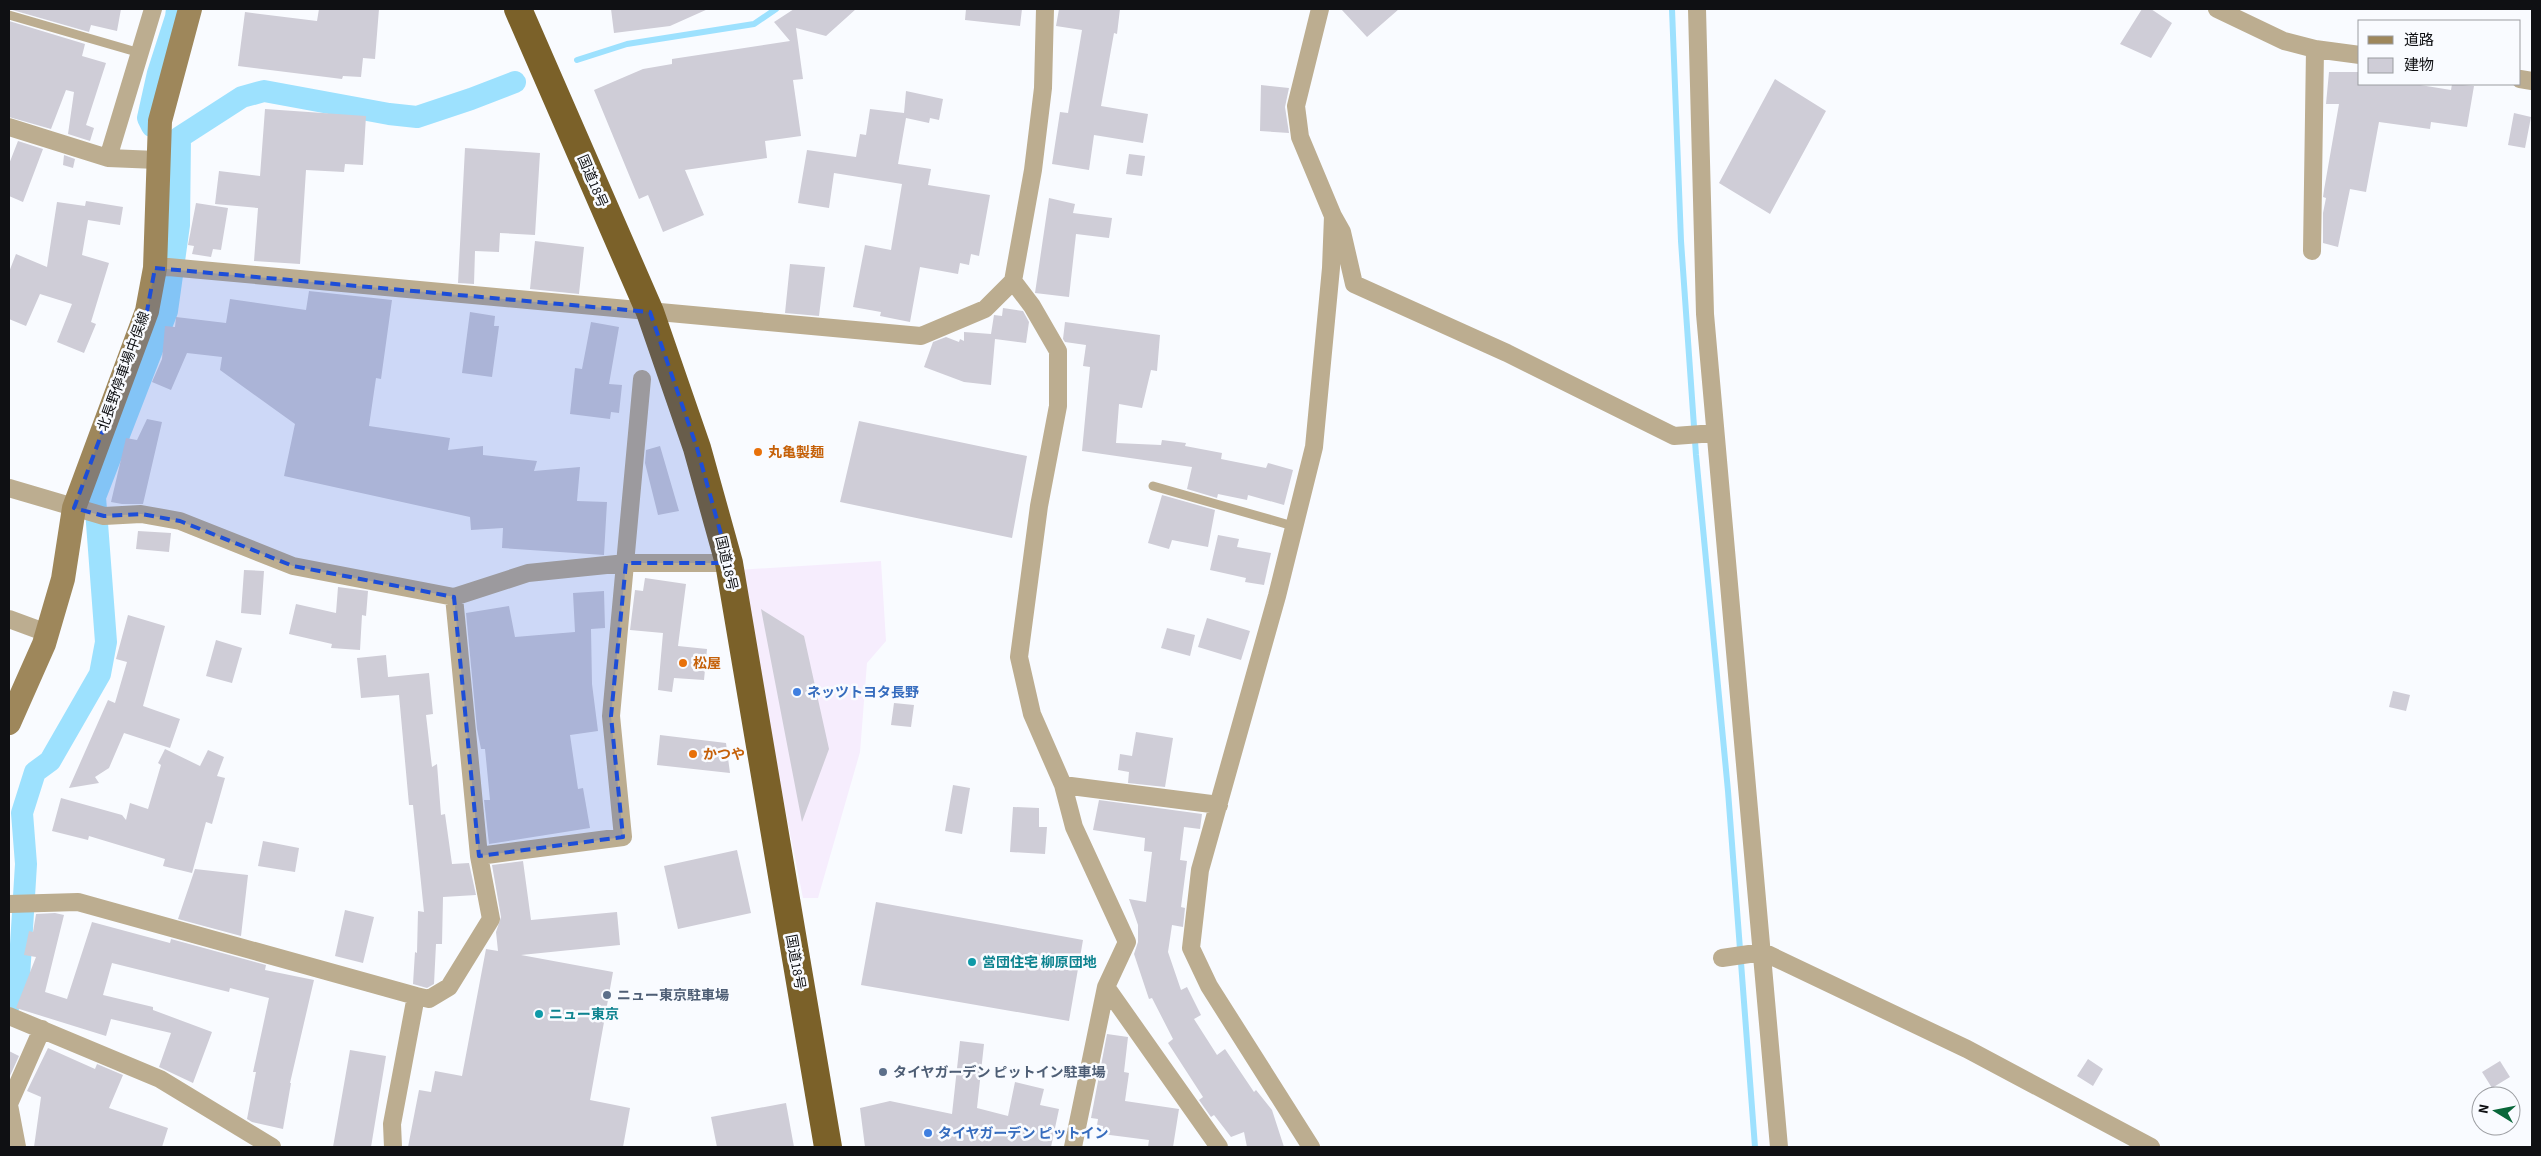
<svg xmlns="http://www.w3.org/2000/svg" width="2541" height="1156" viewBox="0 0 2541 1156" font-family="'Source Sans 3','Noto Sans JP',sans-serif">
	<rect width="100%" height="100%" fill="#f9fbff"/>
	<path fill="#f6edfd" d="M881,561l5,80 -19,22 -7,89 -42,146h-15l-66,-328z"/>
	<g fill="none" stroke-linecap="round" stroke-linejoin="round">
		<path stroke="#9de1fe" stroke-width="6" d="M1672,9l9,232 15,214 32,336 27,356
			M577,60l50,-16 127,-20 22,-15"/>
		<path stroke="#9de1fe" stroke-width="22" d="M152,126l-4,-8 10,-45 18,-56 1,-8
			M180,137l62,-40 22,-6 125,23 28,3 54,-18 44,-17
			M9,1005l10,-28 7,-113 -4,-51 13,-41 15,-11 50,-87 6,-32 -11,-145 72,-186 12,-86 1,-88"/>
	</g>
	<path fill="#cfcdd7" d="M9,9h112l-4,22 -26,-6 -2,7z
		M319,9h60l-4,50 -12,-1 -2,19 -18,-1 -1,3 -104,-13 7,-54 72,9z
		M611,9h97l-38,17 -56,7z
		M794,9h62l-30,27 -30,-8 7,51 -10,1 8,56 -36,5 2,17 -82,12 19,45 -41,17 -15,-37 -9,4 -45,-109 49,-21 29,-5v-5l118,-18 -16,-19z
		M966,9h56l-2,17 -55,-6z
		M1059,9h61l-3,25 -3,-1 -13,73 47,8 -5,29 -49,-8 -5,35 -37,-6 8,-52 8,1 14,-83 -26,-4z
		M1341,9h58l-32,28z
		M2142,9h9l21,14 -21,35 -31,-14z
		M9,21l76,23 -3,12 24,7 -20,62 8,3 -4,13 -22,-7 6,-42 -8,-2 -15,39 -42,-12z
		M2329,72h31v12h54l37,6 1,-6 22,2 -7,41 -36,-5 -1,7 -51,-7 -13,70 -16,-3 -12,58 -15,-4v-30l3,-15 -3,-1 1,-7 15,-86h-13z
		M1775,79l51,32 -56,103 -51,-31z
		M1261,85l28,3 -4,19 4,26 -29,-2z
		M906,91l37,8 -4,21 -9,-2 -1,5 -23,-5 -8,46 33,5 -3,16 62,10 -11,61 -8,-2 -2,11 -9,-2 -2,11 -38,-7 -10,55 -30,-6 1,-4 -28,-5 12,-62 26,5 11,-66 -68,-11 -5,35 -31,-5 9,-53 49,7 4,-23 6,1 4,-26 34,4z
		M265,109l101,7 -3,49 -18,-1 -1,8 -38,-2 -6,94 -46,-3 4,-53 -43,-4 4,-33 41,5z
		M2514,113l17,4 -6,31 -17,-3z
		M18,141l25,8 -20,53 -14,-6v-32z
		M465,148l75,5 -5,82 -35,-2 -1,19 -24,-1 -1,33 -16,-1z
		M1129,154l16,2 -3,20 -16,-2z
		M64,155l11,4 -2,9 -10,-3z
		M1049,198l26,6 -2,9 39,5 -3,20 -33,-4 -7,63 -34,-4z
		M86,201l37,6 -3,18 -32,-5 -6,35 27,8 -18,59 5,2 -12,29 -27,-11 15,-38 -32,-10 -14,32 -17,-7v-47l7,-18 31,13 10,-65 28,4z
		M196,203l32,5 -7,42 -8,-1 -2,8 -19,-3 2,-8 -6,-1z
		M535,241l49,6 -5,47 -49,-5z
		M790,264l35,3 -6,49 -34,-3z
		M309,291l83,9 -11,79 -5,-1 -7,48 81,12 -2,12 35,-4v9l54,6 -3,10 46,-4 -3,34 30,1 -3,53 -102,-7 1,-20 -32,2 -1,-13 -186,-41 11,-52 -75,-54 2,-13 -35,-4 -16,37 -19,-8 10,-23 3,-33 10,1 1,-10 50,6 4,-24 76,11z
		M1003,308l20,3 6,11 -3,21 -31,-4 -4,46 -27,-3 -40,-15 9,-25 13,-5 13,5 1,-3 4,2v-9l27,2 3,-19 8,1z
		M470,312l25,4 -1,10h5l-7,51 -30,-4z
		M591,322l28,5 -10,57 13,1 -3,28 -8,-1 -1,7 -40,-5 5,-46 7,1z
		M1065,322l95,13 -3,36 -6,-1 -9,38 -23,-4 -3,39 45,2 1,-5 24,3 -1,3 37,7 -1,6 45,9 2,-5 25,7 -9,35 -36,-10 -1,5 -29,-6 -1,4 -30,-9 5,-22 -110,-16 8,-84 -7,-1 3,-21 -21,-3 -2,-3z
		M147,419l15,3 -19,82h-21l-11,-2 15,-64 11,2z
		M859,421l168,35 -15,82 -172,-36z
		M660,446l19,65 -21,4 -13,-52 1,-13z
		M1162,495l53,15 -7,37 -36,-7 -3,9 -21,-6z
		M138,531l33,2 -2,19 -33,-3z
		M1218,535l21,4 -2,8 34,6 -7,32 -19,-3 1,-4 -36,-8z
		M244,570l20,1 -3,44 -20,-2z
		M645,578l41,6 -8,62 29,3 -3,31 -30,-2 -2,14 -14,-2 5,-57 -33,-3 5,-40 8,1z
		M338,587l30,4 -2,25 -4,-1 -2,35 -29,-2 1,-4 -43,-10 7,-30 40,9z
		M604,591l1,37 -14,1 1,55 6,47 -28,4 8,54 5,-1 7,40 -101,16 -5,-44h6l-5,-51h-4l-4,-20 -11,-116 43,-7 6,31 60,-5 -2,-39z
		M761,609l43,27 25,113 -27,73z
		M128,615l37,11 -22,80 37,13 -10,29 -46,-15 -15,35 -14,9 4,6 -30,5 39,-88 7,3 12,-41 -11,-3z
		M1207,618l43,13 -9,29 -43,-13z
		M1167,628l28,7 -5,21 -29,-8z
		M216,640l26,8 -10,35 -26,-7z
		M386,655l2,22 41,-4 4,41 -7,1 6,52 5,-3 4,51 4,-1 7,50 17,-1 7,32 -33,2 -1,47h-6l-2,40 -7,4 -14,-4 2,-32 2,1 1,-42 6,1 -11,-107h-4l-10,-110 -38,3 -4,-40z
		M2393,691l17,4 -4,16 -17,-4z
		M894,703l20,2 -3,22 -20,-2z
		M1136,732l37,6 -8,49 -37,-4 1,-11 -11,-2 2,-16 12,2z
		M660,735l66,8 4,30 -73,-8z
		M165,749l35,17 8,-16 16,7 -7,19 8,2 -13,46 -6,-2 -14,51 -29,-7 2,-7 -76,-23 -1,4 -36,-9 9,-33 61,17 4,5 4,-17 18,6 13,-44 -3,-2z
		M953,785l17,3 -8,46 -17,-3z
		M1099,800l103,14 -2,15 -16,-2 -4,33 7,1 -6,46 4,1 -2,19 -11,-2 -4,27 13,38 6,-3 14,28 -7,4 23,36 8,-6 29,43 2,-2 16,20 12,37h-37l-3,-15 -13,5 -17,-22 -3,2 -12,-17 4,-3 -35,-54 5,-4 -21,-41 -3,1 -15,-45 4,-12v-17l-9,-26 17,3 6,-50 -8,-1 1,-13 -52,-8z
		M1013,807l26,1v19h8l-2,27 -35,-2z
		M263,841l36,7 -4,24 -37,-6z
		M737,850l14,63 -73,16 -14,-63z
		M523,861l8,59 86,-8 3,33 -99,10 92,17 -23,128 40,8 -7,39h-215l11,-57 12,2 4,-21 27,5 24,-127 12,2 -2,-19 5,-15 -9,-52z
		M195,869l53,6 -7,61 -63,-17z
		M876,902l207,38 -14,81 -208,-36z
		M345,910l29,7 -11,46 -28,-7z
		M55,913l9,2 -19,77 22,7 25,-77 78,21 1,-4 95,26 -1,5 49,10 -24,103h1l-8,46 -31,-7 -5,-3 9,-47h-3l16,-74 -39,-10 -1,4 -117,-29 -9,32 50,12v3l59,22 -19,51 -34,-16 12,-34 -60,-14 -5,17 -90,-28 20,-51 -12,-2 5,-24 4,1 3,-18z
		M1107,1034l21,3 -4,35 5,1 -4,28 54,8 -6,38h-25l1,-7 -47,-6 1,-8 -6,-1 1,-6 -7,-1z
		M960,1041l24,3 -7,64 31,8 7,-34 29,7 -4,16 19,4 -8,38h-186l-5,-39 30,-7 62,13z
		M48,1048l47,21 2,-5 26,11 -14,33 59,20 -6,19h-128l7,-50 -14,-6z
		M350,1050l36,6 -15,91h-38z
		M9,1051l10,5 -10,22z
		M2088,1059l15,10 -10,17 -16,-10z
		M2500,1061l10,16 -18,11 -10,-16z
		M786,1103l8,44h-77l-6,-30z"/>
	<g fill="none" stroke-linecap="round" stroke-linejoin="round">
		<path stroke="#bcad90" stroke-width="9" d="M9,15l131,38
			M1153,486l140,40"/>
		<path stroke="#bcad90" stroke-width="18" d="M1320,9l-24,97 4,31 33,79 9,16 12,52 153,69 167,83 41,-3
			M1697,9l8,305 74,833
			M2217,9l67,32 31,8 45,6
			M2520,79l12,2
			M9,127l99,31 49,2
			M108,158l45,-149
			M2312,251l3,-202
			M155,268l13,-1 753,69 64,-27 28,-28 20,-111 10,-82 2,-79
			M1013,281l19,25 26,45v55l-19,100 -20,151 13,57 31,71 11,42 53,115 -21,45 -33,160
			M9,488l95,28 37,-2 39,7 113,45 161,31 74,-24 98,-10h103
			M9,619l38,14
			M1063,785l156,20
			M479,856l144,-19 -12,-121 31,-337
			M9,904l69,-2 338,94 -24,128 1,23
			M1722,958l41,-6 204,97 184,98
			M1106,987l113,160
			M416,996l13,3 20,-12 42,-68 -12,-63 -25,-259
			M9,1016l151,63 112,68
			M9,1104l33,-75
			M9,1105l8,42
			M1311,1147l-102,-161 -18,-38 9,-78 77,-274 37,-149 17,-179 2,-52"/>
		<path stroke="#9e875b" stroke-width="24" d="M9,723l35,-79 19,-65 11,-71 73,-197 8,-43 5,-147 30,-112"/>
		<path stroke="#7b6129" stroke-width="28" d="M518,9l132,303 47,136 32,115 99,584"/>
	</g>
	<path fill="#1d4ed8" fill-opacity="0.2" stroke="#1d4ed8" stroke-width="4" stroke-dasharray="10 6" stroke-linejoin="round" d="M155,268l495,44 47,136 32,115h-103l-15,153 12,121 -144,19 -25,-259 -161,-31 -113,-45 -39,-7 -37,2 -30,-8 73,-197z"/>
	<g fill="#e8710a" stroke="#f9fbff" stroke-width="2">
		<circle cx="758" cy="452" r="5"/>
		<circle cx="683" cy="663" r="5"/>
		<circle cx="693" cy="754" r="5"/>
	</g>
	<g fill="#3f7fe0" stroke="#f9fbff" stroke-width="2">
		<circle cx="797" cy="692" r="5"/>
		<circle cx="928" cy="1133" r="5"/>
	</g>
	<g fill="#0f9aa8" stroke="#f9fbff" stroke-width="2">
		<circle cx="972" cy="962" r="5"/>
		<circle cx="539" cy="1014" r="5"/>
	</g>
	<g fill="#5c6f8a" stroke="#f9fbff" stroke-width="2">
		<circle cx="607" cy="995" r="5"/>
		<circle cx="883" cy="1072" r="5"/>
	</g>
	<g text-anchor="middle" stroke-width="5" stroke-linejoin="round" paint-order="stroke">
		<g font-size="14" fill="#0f1013" stroke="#f9fbff">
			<text transform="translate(593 181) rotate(67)" y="5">国道18号</text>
			<text transform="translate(123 371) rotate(-70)" y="5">北長野停車場中俣線</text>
			<text transform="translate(727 563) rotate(77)" y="5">国道18号</text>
			<text transform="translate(796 962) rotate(80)" y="5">国道18号</text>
		</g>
		<g font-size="14" font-weight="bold" fill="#c56008" stroke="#f9fbff" text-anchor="start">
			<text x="768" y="457">丸亀製麺</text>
			<text x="693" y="668">松屋</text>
			<text x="703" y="759">かつや</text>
		</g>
		<g font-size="14" font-weight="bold" fill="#366cbe" stroke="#f9fbff" text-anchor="start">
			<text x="807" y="697">ネッツトヨタ長野</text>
			<text x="938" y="1138">タイヤガーデン ピットイン</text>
		</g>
		<g font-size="14" font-weight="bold" fill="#0d838f" stroke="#f9fbff" text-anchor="start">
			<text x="982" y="967">営団住宅 柳原団地</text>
			<text x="549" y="1019">ニュー東京</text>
		</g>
		<g font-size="14" font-weight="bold" fill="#4e5e75" stroke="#f9fbff" text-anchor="start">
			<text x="617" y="1000">ニュー東京駐車場</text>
			<text x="893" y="1077">タイヤガーデン ピットイン駐車場</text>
		</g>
	</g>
	<rect width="2541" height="1156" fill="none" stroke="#0f1013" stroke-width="20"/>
	<rect x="2358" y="20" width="162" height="65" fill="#f9fbff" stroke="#9b9da1"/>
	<rect x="2368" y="36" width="25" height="8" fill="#9e875b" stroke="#9b9da1"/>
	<text x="2404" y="45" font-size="15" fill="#0f1013">道路</text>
	<rect x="2368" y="58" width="25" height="15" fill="#cfcdd7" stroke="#9b9da1"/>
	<text x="2404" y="70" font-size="15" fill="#0f1013">建物</text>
	<g transform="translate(2496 1111) rotate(280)"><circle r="24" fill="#f9fbff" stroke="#9b9da1"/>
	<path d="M0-4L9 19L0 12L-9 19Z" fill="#09673a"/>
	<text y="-8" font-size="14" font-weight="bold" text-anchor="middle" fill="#0f1013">N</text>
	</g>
</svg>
